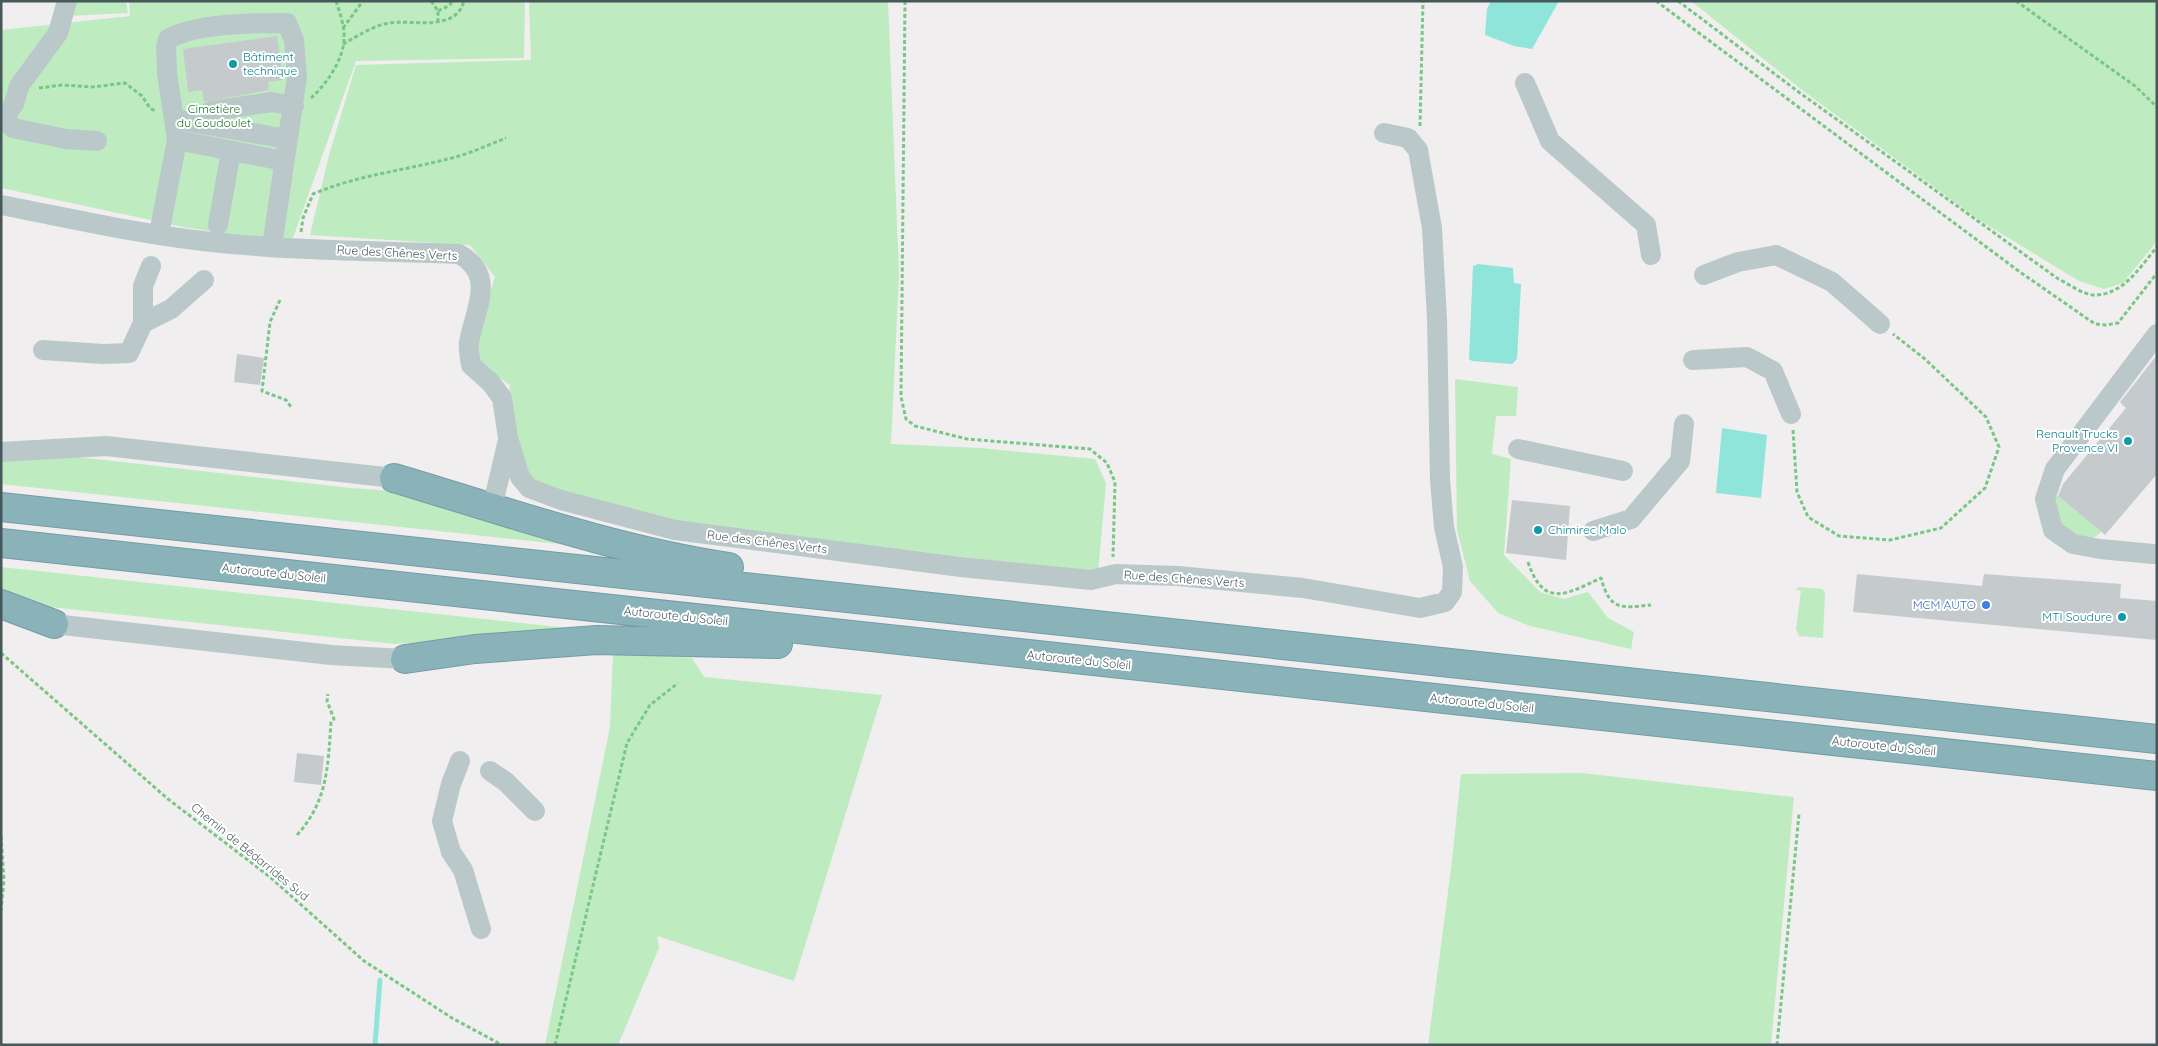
<svg xmlns="http://www.w3.org/2000/svg" width="2158" height="1046" viewBox="0 0 2158 1046" font-family="Quicksand,sans-serif">
	<rect width="100%" height="100%" fill="#f0eeef"/>
	<path fill="#bfebc0" d="M74,1h52l2,12 -60,3z
		M129,1h396l-1,57 -168,3 -63,177 -53,-2 -57,-9 -182,-39v-158l129,-14z
		M529,1h359l11,273 -8,170 89,4 115,11 11,24 -8,90 -366,-44 -58,-3 -156,-44 -15,-42 7,-55 -25,-17 -12,-22 22,-69 -25,-32 -160,-10 19,-80 27,-90 175,-5z
		M1691,1h466v240l-34,42 -19,6 -25,-8 -100,-61 -177,-130z
		M1455,379l63,8 -2,29h-20l-4,38 19,5 -7,96 36,37 24,7 24,-7 20,26 26,14 -3,17 -101,-23 -32,-13 -28,-32 -13,-51z
		M60,455l291,33 70,5 165,54 -585,-63v-26z
		M2054,496h4l43,36 -12,10 -26,-11z
		M1,567l585,63 -191,14 -363,-39 -31,-10z
		M1798,587l24,2 3,3 -2,46 -24,-2 -3,-7 5,-38 -5,-1z
		M613,653l79,5 12,19 178,18 -88,286 -137,-45 2,12 -41,97h-73l65,-318z
		M1582,773l212,24 -23,248h-343l23,-176 10,-95z"/>
	<path fill="#8fe5d9" d="M1491,1h68l-27,48 -18,-3 -29,-11 2,-26z
		M1478,264l35,4 1,15 7,1 -4,75 -5,5 -40,-3 -3,-2 4,-93z
		M1722,428l45,7 -6,63 -45,-5z"/>
	<g fill="none" stroke-linecap="round" stroke-linejoin="round">
		<path stroke="#8fe5d9" stroke-width="5" d="M375,1045l5,-65"/>
	</g>
	<path fill="#c5cbcd" d="M277,36l6,44 -15,2 1,8 -65,12 -2,-12 -14,2 -5,-43z
		M237,354l27,4 -4,27 -26,-3z
		M2157,355v119l-52,61 -47,-39 5,-12 63,-76 -6,-6z
		M1512,500l58,6 -4,54 -60,-7z
		M1857,574l125,12 2,-12 137,10 -1,14 37,3v39l-304,-28z
		M297,753l27,3 -3,29 -27,-3z"/>
	<g fill="none" stroke-linecap="round" stroke-linejoin="round">
		<g stroke="#749da5" stroke-width="30">
			<path id="highway" d="M394,478c111,33 221,72 335,89
				M1,507l2156,232
				M1,543l2156,233
				M1,604l53,20
				M405,659l70,-10 122,-9 181,4"/>
		</g>
		<path stroke="#79c785" stroke-width="3" stroke-dasharray="4 2.5" stroke-linecap="butt" d="M431,1l7,10v11
			M905,1l-4,396 5,22 9,7 52,13 123,10 17,14 8,19 -2,75
			M1656,1l364,271 75,52 11,1 12,-2 39,-50
			M1678,1l122,92 257,185c10,5 25,16 36,17 30,1 47,-28 64,-48
			M2016,1l119,85 22,21
			M438,11l12,-6 2,-4
			M343,28l20,-27
			M343,44c15,-8 29,-18 46,-21 23,-4 66,10 75,-22
			M39,88l23,-3 31,2 32,-4 17,13 8,12 5,3
			M311,98c15,-13 32,-38 33,-58 1,-13 -4,-27 -8,-39
			M1420,126l3,-125
			M301,232l2,-14 10,-24c47,-20 97,-24 146,-38 16,-5 32,-12 47,-18
			M280,300l-10,22 -8,69 24,9 5,7
			M1793,430l4,62 11,25 31,19 51,4 51,-12 44,-40 14,-41 -13,-30 -61,-58 -32,-25
			M1528,562c16,48 40,31 73,16 9,33 20,30 50,27
			M1,653l167,146 102,78 94,84 88,57 50,27
			M297,835c31,-34 31,-70 34,-113l3,-3 -7,-18 1,-7
			M1,836l3,44 -3,30
			M555,1045l72,-302 23,-38 28,-22
			M1777,1045l22,-231"/>
		<path stroke="#bac8ca" stroke-width="20" d="M1525,83l25,58 96,84 5,30
			M5,119l8,9 53,11 31,2
			M174,119l113,20
			M1,122l13,-18 5,-18 39,-53 9,-32
			M205,124l3,-11 4,-2 60,-9 22,4
			M177,140l-10,-67 -1,-26 2,-8c29,-16 85,-16 119,-16l7,17 3,37 -25,169
			M1,205c73,14 146,31 220,38 79,8 159,8 238,11 38,21 16,55 10,88 -1,7 1,16 2,23l20,18 11,15 6,40 12,39 9,11 32,12 114,30 286,37 130,13 25,-6 62,2 125,12 117,20 25,-6 7,-10 1,-25 -9,-40 -4,-47 -3,-161 -5,-91 -14,-78 -10,-12 -24,-5
			M218,225l13,-74
			M159,234l18,-94 107,21
			M1704,275l34,-13 38,-7 56,27 48,42
			M143,323v-37l8,-20
			M43,350l60,4 26,-1 14,-30 28,-14 33,-29
			M1693,360l54,-3 26,14 18,43
			M1518,449l105,22
			M1,452l105,-6 288,32
			M492,508l16,-68
			M1593,531l38,-12 49,-58 4,-37
			M2153,554l-53,-5 -27,-5 -20,-14 -8,-31 10,-30 102,-135
			M54,624l277,31 74,4
			M460,761l-9,23 -9,37 9,31 12,18 18,59
			M490,771l16,11 29,29"/>
		<use href="#highway" stroke="#89b2b9" stroke-width="28"/>
	</g>
	<g fill="#0f9aa8" stroke="#fff" stroke-width="2">
		<circle cx="233" cy="64" r="5"/>
		<circle cx="2128" cy="441" r="5"/>
		<circle cx="1538" cy="530" r="5"/>
		<circle cx="2122" cy="617" r="5"/>
	</g>
	<circle fill="#3f7fe0" stroke="#fff" stroke-width="2" cx="1986" cy="605" r="5"/>
	<g text-anchor="middle" stroke-width="4" stroke-linejoin="round" paint-order="stroke">
		<g font-size="12" fill="#0d838f" stroke="#fff" text-anchor="start">
			<text x="243" y="61">Bâtiment<tspan x="243" dy="14">technique</tspan></text>
			<text x="2118" y="438" text-anchor="end">Renault Trucks<tspan x="2118" dy="14">Provence VI</tspan></text>
			<text x="1548" y="534">Chimirec Malo</text>
			<text x="2112" y="621" text-anchor="end">MTI Soudure</text>
		</g>
		<g font-size="12" fill="#1d762a" stroke="#fff">
			<text x="214" y="113">Cimetière<tspan x="214" dy="14">du Coudoulet</tspan></text>
		</g>
		<g font-size="12" fill="#47585a" stroke="#fff">
			<text transform="translate(397 253) rotate(3)" y="4">Rue des Chênes Verts</text>
			<text transform="translate(767 542) rotate(7)" y="4">Rue des Chênes Verts</text>
			<text transform="translate(274 573) rotate(6)" y="4">Autoroute du Soleil</text>
			<text transform="translate(1184 579) rotate(4)" y="4">Rue des Chênes Verts</text>
			<text transform="translate(676 616) rotate(6)" y="4">Autoroute du Soleil</text>
			<text transform="translate(1079 660) rotate(6)" y="4">Autoroute du Soleil</text>
			<text transform="translate(1482 703) rotate(6)" y="4">Autoroute du Soleil</text>
			<text transform="translate(1884 746) rotate(6)" y="4">Autoroute du Soleil</text>
			<text transform="translate(250 852) rotate(39)" y="4">Chemin de Bédarrides Sud</text>
		</g>
		<g font-size="12" fill="#366cbe" stroke="#fff" text-anchor="end">
			<text x="1976" y="609">MCM AUTO</text>
		</g>
	</g>
	<rect width="2158" height="1046" fill="none" stroke="#47585a" stroke-width="5"/>
</svg>
